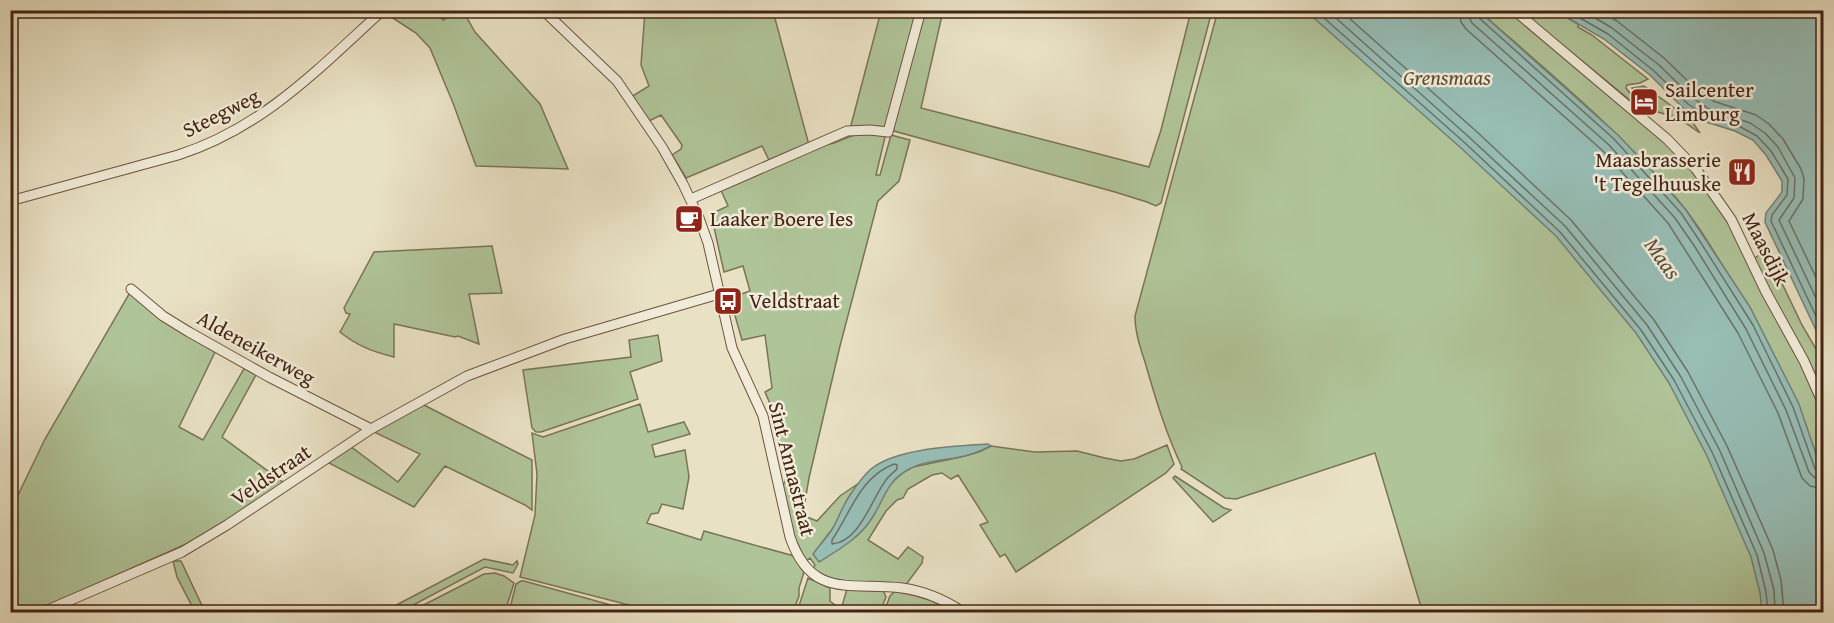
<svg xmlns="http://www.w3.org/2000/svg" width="1834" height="623" viewBox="0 0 1834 623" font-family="'Gentium Book Plus',serif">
	<rect width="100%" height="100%" fill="#e9e1c4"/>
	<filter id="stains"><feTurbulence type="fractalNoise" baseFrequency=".00333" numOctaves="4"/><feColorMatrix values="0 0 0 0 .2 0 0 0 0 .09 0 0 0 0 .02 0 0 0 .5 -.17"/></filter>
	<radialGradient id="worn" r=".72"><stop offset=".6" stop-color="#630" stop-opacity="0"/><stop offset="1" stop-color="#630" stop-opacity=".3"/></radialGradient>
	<path fill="#b0c499" stroke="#7a7456" stroke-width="1.5" d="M387,10l50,1 6,9 16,-9h4l12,21 65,72 28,65 -92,-3 -23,-63 -23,-55 -14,-15 -31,-20z
		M645,11h128l36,134 -39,17 -8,-16 -76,32 -14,-23 9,-6 1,-4 -21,-30 -12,6 -18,-24 18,-11 -8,-21z
		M881,11h37l-32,117 -36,1z
		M923,11h20l-22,97 228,59 12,-37 30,-119h21l-51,192 -5,3 -9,-4 -32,-10 -221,-61 -1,-2z
		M1213,11h231l379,601h-61l-1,-4 -14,4h-334v-1l8,-4 -46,-154 -139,46 -11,-1 -44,-29 1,-2c-16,-33 -27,-70 -37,-105 -5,-15 -10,-30 -10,-46l82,-302z
		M1479,11h29l96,79 80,69 35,44 26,50 10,5 11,-8 36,75 21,36v114c-24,-74 -58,-144 -100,-209 -16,-26 -32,-52 -52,-74 -58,-67 -126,-123 -192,-181z
		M1521,11h35l22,13v3l14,8 56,44 -8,4 -13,2 -1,3 8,10 -3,3z
		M1644,86l47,34 9,13 -22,-15 -20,-6 -6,-7 5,-5 -14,-12 -7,7 -4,-7z
		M859,133l25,2 1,2 -9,38h4l11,-40 19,5 -11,41 -21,20 -38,145 -31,132 -6,35 4,4 10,4 23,-25 19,-13 -10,14 -16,31 -19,25 58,-35 17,-33 13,-12 11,-6 48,-10 18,-5 12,-6 44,6 42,-1 28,7 16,3 13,-2 33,-14 7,19 -8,9 -150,99 -11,-18 -5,3 -20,-32 8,-3 -30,-47 -7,4 -9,-6 -10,2 -24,14 -5,9 -6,2 -11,11 -18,29 30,19 10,-12 15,10 -1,6 -17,23c-30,-2 -68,2 -92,-18l2,-3 -5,-7 -4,3 -14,-29 -10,-46 3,-4 1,-4 -15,-72 -6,-14 7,-4 -7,-53 -23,5 -12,-42 20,-7 -7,-25 -19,6 -13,-58 17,-8 -8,-18 96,-41 18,-4z
		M492,246l10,47 -33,1 10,50 -21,-8 -3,1 -61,-13v33c-20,-5 -37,-11 -54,-25l10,-18 -4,-1 -2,-5 30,-56z
		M132,293l84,57 -37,77 24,13 42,-73 12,6 -35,64 62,46 -82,54 -169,75h-22l-1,-96 9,-23 26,-54 84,-145z
		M658,335l4,26 -32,11 8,27 -97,33h-5l-4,-4 -9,-58 108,-13 -2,-17z
		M420,403l112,57v50l-7,-5 -80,-39 -31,41 -87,-45 23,-16 48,36 22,-28 -48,-23z
		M640,404l8,28 36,-10 6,12 -38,11 3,12 30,-7 4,27 -6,32 -21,-5 -4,9 -7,1 -4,9 54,17 3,-9 90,25 10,16 -5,16v8l-6,16h-137l-136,-35 15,-62 2,-41 -5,-41 11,4z
		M1175,476l49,32 7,2 -18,12 -40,-44z
		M484,559l29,6 4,-4 1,3 -5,9 -28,-6 -85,45h-17z
		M173,561h8l24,51h-10l-18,-35z
		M495,573l9,3 10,7 -9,29h-95l74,-38z
		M808,578l22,10v13l6,5 1,6h-40z
		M521,581h3l112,31h-127l7,-28z
		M847,589l36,1 3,7 -6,15h-37l-1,-6z
		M895,591l37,8 25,13h-73l6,-16z"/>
	<path fill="#97bdb5" stroke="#767f74" stroke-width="1.5" d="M1306,11h173l139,124 35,37 33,38 64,97 49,97 24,71v137h-61l-2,-19 -9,-36 -44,-101 -38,-73 -33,-50 -80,-97 -95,-88z
		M1556,11h267v334l-58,-123 1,-9 16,-21v-11l-16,-26 -13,-15 -18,-9 -32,-10 -19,-12 -34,-34 -46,-36z
		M988,444l3,2c-10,5 -20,9 -31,11 -19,4 -41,4 -57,16 -17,11 -20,29 -31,45 -12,20 -34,32 -53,44l-6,-8c7,-9 14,-17 20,-26 6,-11 10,-23 17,-33 6,-9 13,-19 21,-26 25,-21 85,-23 117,-25z"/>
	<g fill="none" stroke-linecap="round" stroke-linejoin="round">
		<path stroke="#6e7064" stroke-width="1.5" d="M1315,10l150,133 95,89 81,98 33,50 39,74 44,101 9,37 2,20
			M1327,10l143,128 95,88 82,99 34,52 39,74 44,102 10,37 1,22
			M1340,10l136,121 95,89 83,100 34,52 39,74 36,81 10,23 8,30 3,32
			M1459,10l2,12 5,7 137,122 65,72 70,110 40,80 24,65 8,8 14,3
			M1468,10l1,7 3,6 137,122 66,73 20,29 51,82 40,81 23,62 6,6 9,2
			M1475,10l3,7 136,122 67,74 20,30 52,82 40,82 22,62 4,3 5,1
			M1566,10l42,24 46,37 34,33 18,12 31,9 20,11 14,15 17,28 -1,16 -15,20 -1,6 53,112
			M1582,10l30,18 29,23 18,14 34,33 16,11 41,14 15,10 13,14 17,31 -1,20 -15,22 45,95
			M1600,10l17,11 47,37 34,33 15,10 43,14 13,9 14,15 18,30 3,10 -1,20 -14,22 35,73
			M894,464l3,1v4c-4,4 -10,8 -13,14 -13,18 -25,59 -52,61v-4c19,-28 28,-63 62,-76z"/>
		<g stroke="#6e523f" stroke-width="11">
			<path id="minor" d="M543,10l74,71 45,66 21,37 16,34 9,25 24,105 31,68 27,121c21,62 60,45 112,51 22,3 43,12 61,24
				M1514,10l153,129 29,30 35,50 35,73 38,69 20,45
				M691,199l156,-68 23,-1 18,2 33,-122
				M10,201l168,-46c85,-27 140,-86 205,-145
				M131,289l32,27 26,16 80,45 102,52
				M43,612l139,-60 45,-27 144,-96 96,-53 98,-37 154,-45"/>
		</g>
		<use href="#minor" stroke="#f1ecd9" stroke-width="9"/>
	</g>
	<defs>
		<g id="hotel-square" transform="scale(1.5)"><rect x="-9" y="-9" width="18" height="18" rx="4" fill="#8f2418" stroke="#f1ecd9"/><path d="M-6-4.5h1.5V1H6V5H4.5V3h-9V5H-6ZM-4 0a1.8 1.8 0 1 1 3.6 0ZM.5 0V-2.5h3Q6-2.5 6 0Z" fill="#fff"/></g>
		<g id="restaurant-square" transform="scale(1.5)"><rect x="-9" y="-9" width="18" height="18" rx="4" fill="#8f2418" stroke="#f1ecd9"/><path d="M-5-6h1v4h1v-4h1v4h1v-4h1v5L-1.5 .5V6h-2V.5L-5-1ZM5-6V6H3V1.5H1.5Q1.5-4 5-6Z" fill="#fff"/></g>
		<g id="cafe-square" transform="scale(1.5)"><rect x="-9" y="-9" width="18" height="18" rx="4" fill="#8f2418" stroke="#f1ecd9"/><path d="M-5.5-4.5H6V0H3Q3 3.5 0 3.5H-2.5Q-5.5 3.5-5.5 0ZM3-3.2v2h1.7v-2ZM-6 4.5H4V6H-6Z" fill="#fff"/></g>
		<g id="bus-square" transform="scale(1.5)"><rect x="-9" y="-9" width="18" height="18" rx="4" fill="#8f2418" stroke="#f1ecd9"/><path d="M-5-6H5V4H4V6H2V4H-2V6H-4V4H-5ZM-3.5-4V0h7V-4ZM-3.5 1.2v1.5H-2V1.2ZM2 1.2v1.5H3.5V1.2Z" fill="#fff"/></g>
	</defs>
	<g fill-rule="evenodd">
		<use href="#hotel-square" x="1644" y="102"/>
		<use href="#restaurant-square" x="1742" y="172"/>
		<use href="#cafe-square" x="689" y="219"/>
		<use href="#bus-square" x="728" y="301"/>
	</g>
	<g text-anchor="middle" stroke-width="5" stroke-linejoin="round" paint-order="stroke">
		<g font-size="21" font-style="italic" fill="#604b34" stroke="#f1ecd9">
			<text x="1447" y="85">Grensmaas</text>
		</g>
		<g font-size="21" fill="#452313" stroke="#f1ecd9" text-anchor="start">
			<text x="1665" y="97">Sailcenter<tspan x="1665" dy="24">Limburg</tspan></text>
			<text x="1721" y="167" text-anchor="end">Maasbrasserie<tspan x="1721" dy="24">'t Tegelhuuske</tspan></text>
			<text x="710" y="226">Laaker Boere Ies</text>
			<text x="749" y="308">Veldstraat</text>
		</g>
		<g font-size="21" fill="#452313" stroke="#f1ecd9">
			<text transform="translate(221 113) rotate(-27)" y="7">Steegweg</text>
			<text transform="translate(1766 249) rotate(63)" y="7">Maasdijk</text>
			<text transform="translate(256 348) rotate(29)" y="7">Aldeneikerweg</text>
			<text transform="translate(792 469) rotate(76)" y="7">Sint Annastraat</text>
			<text transform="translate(271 475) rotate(-34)" y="7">Veldstraat</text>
		</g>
		<g font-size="22" font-style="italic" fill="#5a4a3c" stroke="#f1ecd9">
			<text transform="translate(1663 258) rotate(54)" y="8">Maas</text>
		</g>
	</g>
	<rect width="1834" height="623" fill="none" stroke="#e9e1c4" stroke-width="36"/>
	<rect x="12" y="12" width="1810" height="599" fill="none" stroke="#452313" stroke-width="3"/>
	<rect x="18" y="18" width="1798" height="587" fill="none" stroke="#452313" stroke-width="1.5"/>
	<rect width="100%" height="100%" filter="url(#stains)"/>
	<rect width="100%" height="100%" fill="url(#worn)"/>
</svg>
